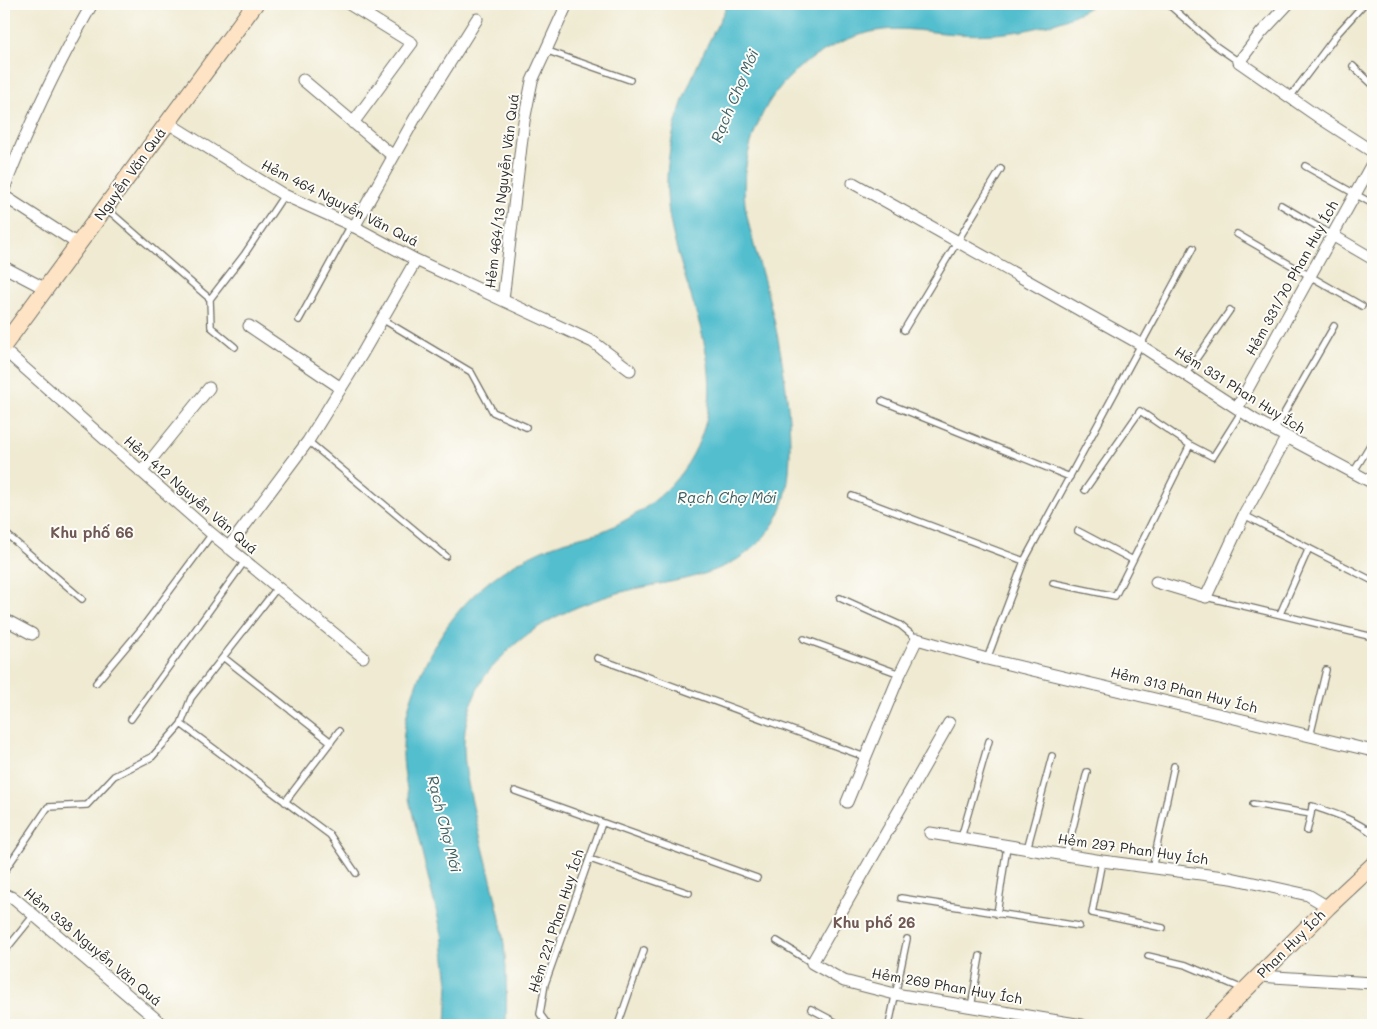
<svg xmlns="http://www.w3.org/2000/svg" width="1377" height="1029" viewBox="0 0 1377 1029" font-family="Mali,sans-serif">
	<rect width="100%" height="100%" fill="#fdfcf7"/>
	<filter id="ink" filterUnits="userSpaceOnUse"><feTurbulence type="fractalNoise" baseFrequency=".02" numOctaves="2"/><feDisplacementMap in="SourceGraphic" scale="10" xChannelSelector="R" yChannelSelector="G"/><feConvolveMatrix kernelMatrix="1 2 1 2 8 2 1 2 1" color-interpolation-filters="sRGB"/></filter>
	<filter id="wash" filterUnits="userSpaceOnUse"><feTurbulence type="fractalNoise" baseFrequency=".0096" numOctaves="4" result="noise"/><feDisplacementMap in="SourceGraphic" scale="20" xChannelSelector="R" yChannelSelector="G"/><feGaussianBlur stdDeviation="1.12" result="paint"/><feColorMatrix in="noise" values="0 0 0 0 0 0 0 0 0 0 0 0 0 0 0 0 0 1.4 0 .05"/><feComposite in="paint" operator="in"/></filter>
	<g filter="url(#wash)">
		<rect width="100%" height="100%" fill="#efead1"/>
		<path fill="#52bece" stroke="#3e747c" d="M728,4h366c-36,25 -93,33 -136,30 -27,-1 -54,-8 -82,-3 -36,7 -70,27 -95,55 -28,32 -42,84 -35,125 7,37 20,72 28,109 11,48 23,130 11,177 -5,20 -16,36 -31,50 -40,36 -97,33 -146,49 -41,13 -79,31 -108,63 -5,6 -11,11 -15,17 -9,13 -16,33 -19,48 -6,33 3,64 10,96 8,31 16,62 23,94 8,36 8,75 7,111h-60l2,-42 -6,-49c-8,-34 -17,-68 -25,-102 -6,-25 -13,-50 -14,-76 -1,-34 9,-66 24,-96 19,-39 49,-74 88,-96 17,-10 36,-19 56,-24 10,-4 21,-5 32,-9 47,-20 85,-52 101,-103 24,-78 -35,-159 -37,-237 -2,-69 31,-128 61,-187z"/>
	</g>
	<g filter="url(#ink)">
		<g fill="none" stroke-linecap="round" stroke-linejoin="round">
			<g stroke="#706e65" stroke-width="8">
				<path id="service" d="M1168,4l48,42 23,16
					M545,50l85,30
					M1353,66l20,19
					M1290,97l48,-64 26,-29
					M1305,166l68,38
					M1281,205l51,30
					M107,209l103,90 1,28 24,20
					M1237,234l125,72
					M210,299l34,-44 40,-60
					M382,319l89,53 22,40 33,15
					M299,320l52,-95
					M904,330l97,-161
					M1185,375l45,-65
					M882,401l188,76
					M1274,431l60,-105
					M308,441l138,115
					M1353,473l20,-33
					M1085,490l55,-79 50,34
					M852,496l172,65
					M1244,515l129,66
					M1078,531l55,29
					M4,532l78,67
					M1053,583l62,13 75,-151 23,12 29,-46
					M1206,597l167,40
					M840,598l60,27 17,14
					M1280,614l29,-66
					M804,639l96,35
					M223,657l108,85
					M597,658l268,99
					M987,659l37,-98 169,-313
					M96,683l46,-55 70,-94
					M131,719l114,-158
					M181,724l149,111 26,38
					M1310,736l16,-66
					M515,791l242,87
					M285,802l54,-71
					M1253,804l58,10 1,-8c21,7 44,14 61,28
					M1307,831l4,-17
					M961,838l28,-97
					M1027,849l25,-93
					M1066,855l21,-83
					M590,859l99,34
					M1102,861l-10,52 71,15
					M1152,869l22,-103
					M4,872l44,-65 39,-2 27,-29 38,-19 29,-33 10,-26 86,-110
					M901,898l178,28
					M997,914l10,-68
					M777,941l35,22
					M4,952l30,-37
					M1148,956l38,9 57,24
					M971,1007l9,-51
					M811,1009l30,16
					M548,1025l-8,-11 5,-30 57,-161
					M618,1025l26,-75
					M889,1025l18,-86"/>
			</g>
			<g stroke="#706e65" stroke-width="13">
				<path id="minor" d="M349,4l63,39 -59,80
					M1288,4l-27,29 -22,29 78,54 56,36
					M366,14l7,-10
					M303,80l90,76
					M168,123l116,72 67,30 65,35 177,82 37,28
					M853,183l289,162
					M4,189c24,-64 54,-125 88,-185
					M4,196l74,48
					M354,227l61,-109 62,-99
					M1332,235l41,24
					M4,267l42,22
					M503,300l21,-179 8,-40 35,-77
					M249,326l92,62
					M1146,349l109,71 118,63
					M4,350l208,184 151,123
					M1237,408l136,-246
					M141,472l68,-84
					M228,548l80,-107 54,-87 54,-94
					M1156,582l50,15 38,-82 42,-77
					M4,619l28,15
					M949,723l-137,240 32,18 51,13 187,31
					M847,802l53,-128 17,-35 70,20 386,92
					M930,833l172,28 129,17 77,17 20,12
					M4,894l11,5 148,126
					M1258,976l115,7"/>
			</g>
			<g stroke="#706e65" stroke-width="18">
				<path id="secondary" d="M4,345l251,-341
					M1210,1025l118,-118 45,-42"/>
			</g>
			<use href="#service" stroke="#fff" stroke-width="5.5"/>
			<use href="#minor" stroke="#fff" stroke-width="11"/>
			<use href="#secondary" stroke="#fee4c5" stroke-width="16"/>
		</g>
	</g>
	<g text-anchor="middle" stroke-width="4" stroke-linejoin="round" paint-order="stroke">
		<g font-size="14" fill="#2b2b2b" stroke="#fdfcf7">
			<text transform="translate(130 174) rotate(-54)" y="5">Nguyễn Văn Quá</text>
			<text transform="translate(502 191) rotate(-83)" y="5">Hẻm 464/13 Nguyễn Văn Quá</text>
			<text transform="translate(340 203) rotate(27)" y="5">Hẻm 464 Nguyễn Văn Quá</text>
			<text transform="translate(1292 278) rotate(-61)" y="5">Hẻm 331/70 Phan Huy Ích</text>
			<text transform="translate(1240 390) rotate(32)" y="5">Hẻm 331 Phan Huy Ích</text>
			<text transform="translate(191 495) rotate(41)" y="5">Hẻm 412 Nguyễn Văn Quá</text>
			<text transform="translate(1184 690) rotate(14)" y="5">Hẻm 313 Phan Huy Ích</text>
			<text transform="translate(1133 849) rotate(8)" y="5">Hẻm 297 Phan Huy Ích</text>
			<text transform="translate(556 921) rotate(-72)" y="5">Hẻm 221 Phan Huy Ích</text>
			<text transform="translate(1291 944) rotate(-45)" y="5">Phan Huy Ích</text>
			<text transform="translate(93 947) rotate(40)" y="5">Hẻm 338 Nguyễn Văn Quá</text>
			<text transform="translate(947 986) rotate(10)" y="5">Hẻm 269 Phan Huy Ích</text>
		</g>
		<g font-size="15" font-style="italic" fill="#395e64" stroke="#fdfcf7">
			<text transform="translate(735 96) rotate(-67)" y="5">Rạch Chợ Mới</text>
			<text x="727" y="503">Rạch Chợ Mới</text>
			<text transform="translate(444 824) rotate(76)" y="5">Rạch Chợ Mới</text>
		</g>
		<g font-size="15" font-weight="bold" fill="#705955" stroke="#fdfcf7">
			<text x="92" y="538">Khu phố 66</text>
			<text x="874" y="928">Khu phố 26</text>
		</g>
	</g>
	<rect width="1377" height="1029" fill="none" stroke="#fdfcf7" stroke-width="20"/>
</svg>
